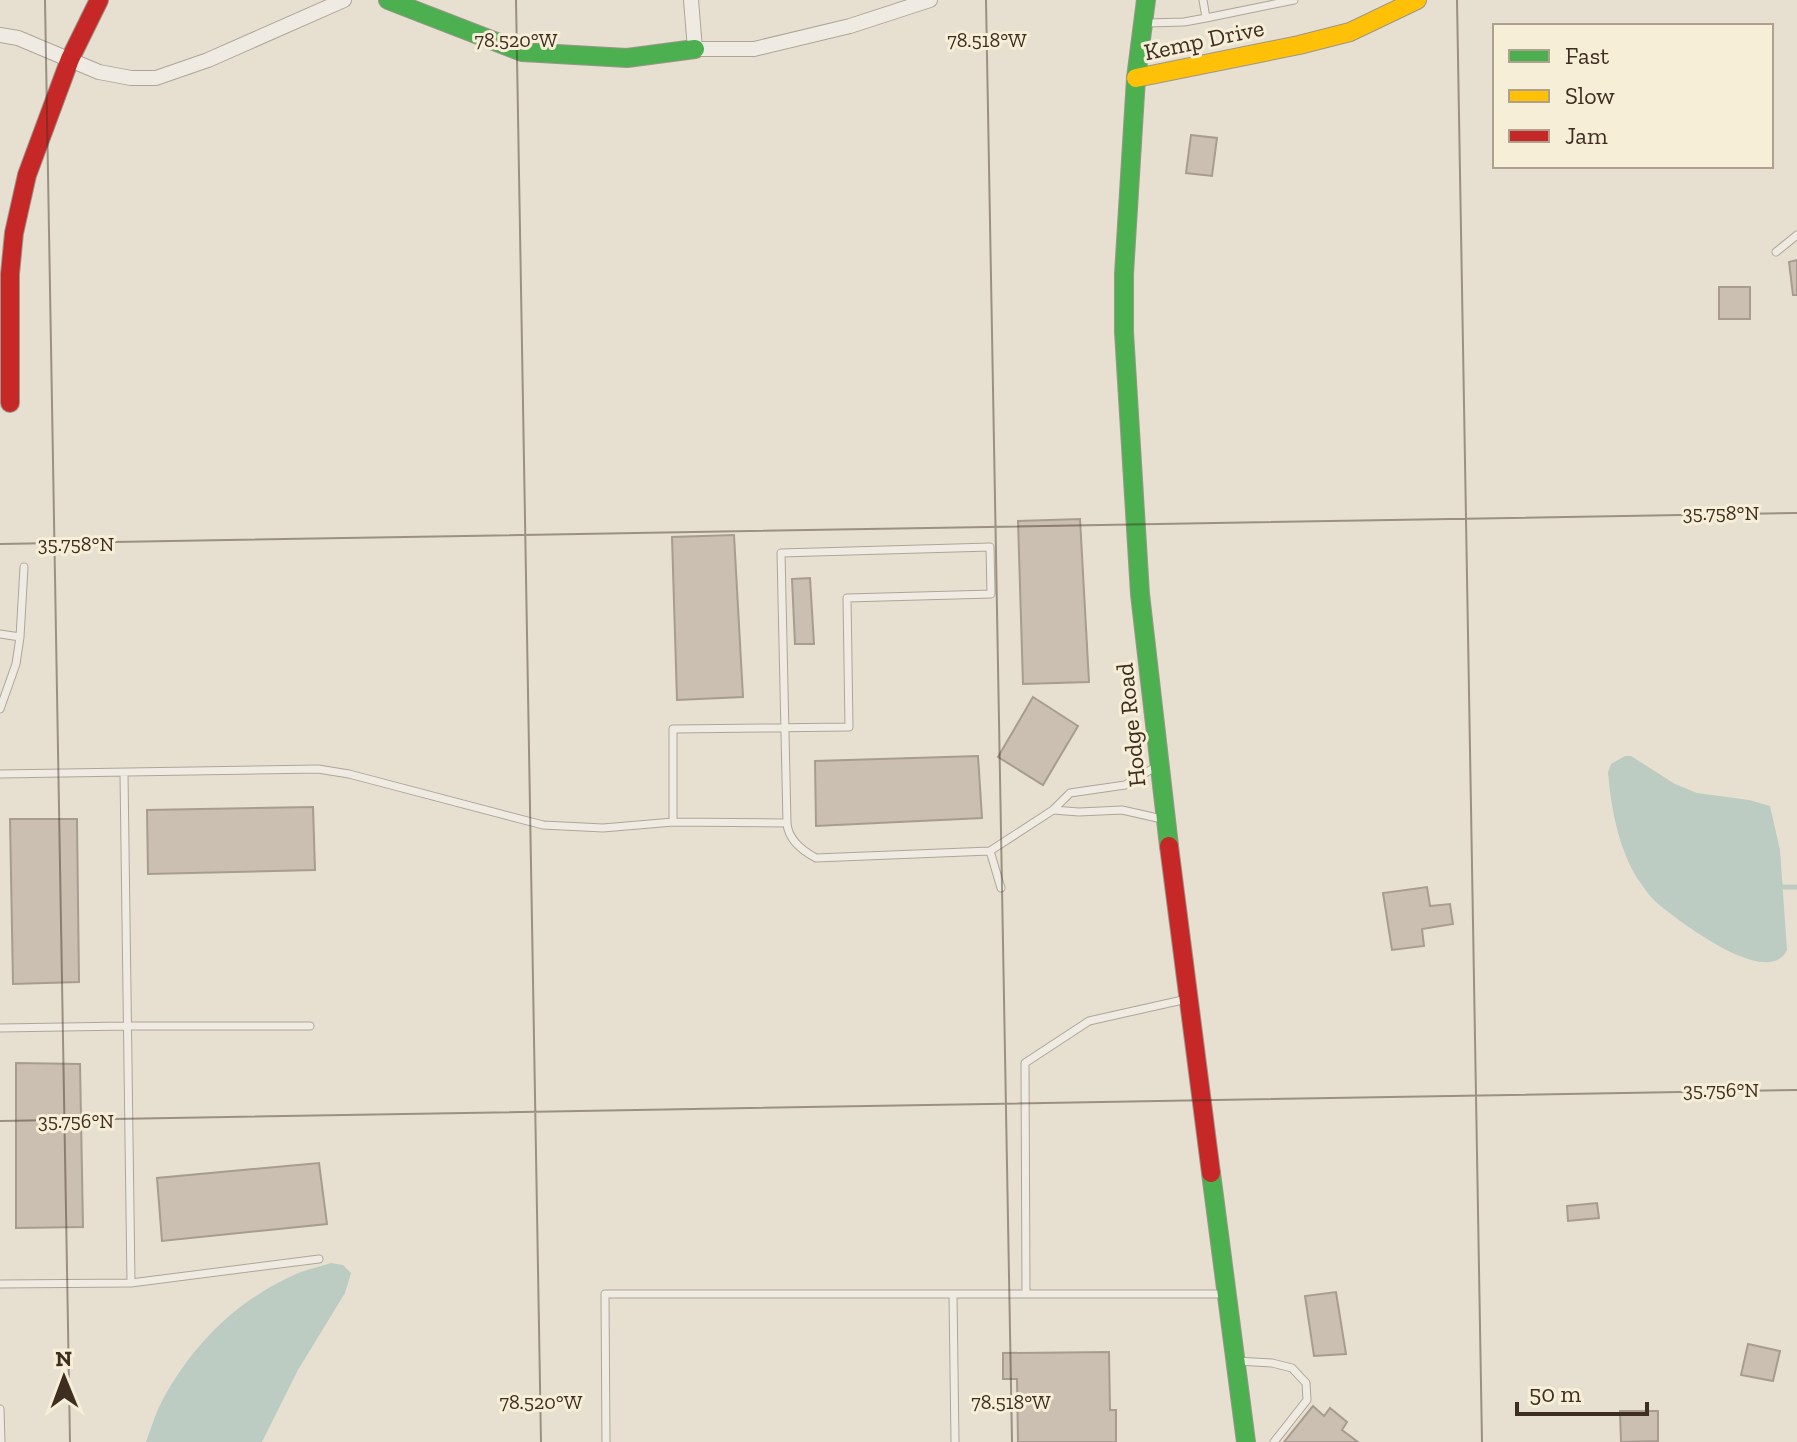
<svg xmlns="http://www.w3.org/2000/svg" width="1797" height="1442" viewBox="0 0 1797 1442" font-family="'Zilla Slab',serif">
	<rect width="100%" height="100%" fill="#e7e0d1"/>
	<path fill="#bcccc2" d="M1625,756h6l44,28 22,9 52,7 21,6 10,44 7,100c-19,40 -110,-30 -131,-48 -7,-6 -13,-16 -19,-24 -19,-32 -26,-70 -29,-106l3,-8z
		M331,1263l12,2 8,8 -6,20 -47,77 -36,72h-116c5,-13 9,-28 16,-41 30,-56 75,-101 134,-127 11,-5 24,-7 35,-11z"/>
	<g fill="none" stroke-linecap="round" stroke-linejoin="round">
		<path stroke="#bcccc2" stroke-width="5" d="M1778,885l5,2h14"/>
	</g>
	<path fill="#cbbfb2" stroke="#a89c90" stroke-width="2" d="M1191,135l26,3 -5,38 -26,-3z
		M1797,260v35h-4l-4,-33z
		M1719,287h31v32h-31z
		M1080,519l9,163 -66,2 -5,-163z
		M734,535l9,162 -66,3 -5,-163z
		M810,578l4,66h-19l-3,-65z
		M1033,697l45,29 -35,59 -45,-28z
		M978,756l4,62 -166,8 -1,-65z
		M313,807l2,63 -167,4 -1,-64z
		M10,819h67l2,163 -66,2z
		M1427,887l3,19 20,-2 3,20 -31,5 2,17 -32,4 -9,-57z
		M16,1063l64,1 3,163 -67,1z
		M319,1163l8,61 -165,17 -5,-63z
		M1597,1203l2,15 -31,3 -1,-15z
		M1336,1292l10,62 -32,2 -9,-60z
		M1748,1344l32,7 -7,30 -32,-6z
		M1109,1352l1,58h6v32h-98l-1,-63h-14v-26z
		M1313,1406l11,10 6,-8 17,14 -5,8 16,12h-74z
		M1620,1411h38v30l-37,1z"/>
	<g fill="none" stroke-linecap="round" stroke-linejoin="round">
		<g stroke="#ada599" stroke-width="9">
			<path id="lane" d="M1206,18l88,-18
				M1147,23l37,-1 22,-4 -3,-18
				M1776,252l21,-17
				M0,634l20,3
				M0,709l16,-45 4,-27 4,-70
				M0,774l318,-5 31,5 194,51 60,3 70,-6
				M1053,810l26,2 43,-2 40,9
				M787,823l-114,-1v-93l176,-2 -2,-129 144,-4 -1,-47 -209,6 6,270c1,16 14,27 29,35l174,-7 63,-41 17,-17 55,-8 32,-19
				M990,851l11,37
				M0,1028l127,-2h183
				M131,1283l188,-24
				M0,1284l131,-1 -7,-509
				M953,1294l2,148
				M1026,1294l-1,-231 64,-42 98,-22
				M1237,1361l35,2 20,5 14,15 1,17 -33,42
				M0,1409l1,33
				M606,1442l-1,-148h618"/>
		</g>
		<g stroke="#ada599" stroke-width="16">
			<path id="street" d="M691,0l4,49h59l96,-23 80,-26
				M0,35l18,3 81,34 32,6h25l52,-18 136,-60"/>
		</g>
		<g stroke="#9c958a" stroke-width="20">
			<path id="fast" d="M388,0l134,52 105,6 68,-9
				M1146,0l-10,78 -12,196v58l16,262 29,252
				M1211,1173l35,269"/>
		</g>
		<g stroke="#9c958a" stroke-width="20">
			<path id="slow" d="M1136,78l163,-33 51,-13 67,-32"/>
		</g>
		<g stroke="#9c958a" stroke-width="20">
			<path id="jam" d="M10,403v-129l4,-41 13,-58 43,-116 29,-59
				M1169,846l42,327"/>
		</g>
		<use href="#lane" stroke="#efebe3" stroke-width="7"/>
		<use href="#street" stroke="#efebe3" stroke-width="14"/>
		<use href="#fast" stroke="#4caf50" stroke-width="18"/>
		<use href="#slow" stroke="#ffc107" stroke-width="18"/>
		<use href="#jam" stroke="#c62828" stroke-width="18"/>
	</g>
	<path fill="none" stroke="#3d2e20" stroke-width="2" stroke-opacity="0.45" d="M45,0l25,1442M516,0l25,1442M986,0l26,1442M1457,0l25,1442M0,544l1797,-31M0,1121l1797,-31"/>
	<g text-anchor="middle" stroke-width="6" stroke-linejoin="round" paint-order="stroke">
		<g font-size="24" fill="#3d2e20" stroke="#f7eed8">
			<text transform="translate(1204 40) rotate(-12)" y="8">Kemp Drive</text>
			<text transform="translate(1131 725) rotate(-96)" y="8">Hodge Road</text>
		</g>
	</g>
	<g font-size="20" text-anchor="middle" fill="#3d2e20" stroke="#f7eed8" stroke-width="6" stroke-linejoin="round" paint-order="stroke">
		<text x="516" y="47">78.520°W</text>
		<text x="987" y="47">78.518°W</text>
		<text x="1721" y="520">35.758°N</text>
		<text x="76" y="551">35.758°N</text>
		<text x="1721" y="1097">35.756°N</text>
		<text x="76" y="1128">35.756°N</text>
		<text x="541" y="1409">78.520°W</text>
		<text x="1011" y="1409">78.518°W</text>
	</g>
	<rect x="1493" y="24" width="280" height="144" fill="#f7eed8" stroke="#ada18e" stroke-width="2"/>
	<rect x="1509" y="50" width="40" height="12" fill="#4caf50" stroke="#ada18e" stroke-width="2"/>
	<text x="1565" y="64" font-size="24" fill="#3d2e20">Fast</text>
	<rect x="1509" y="90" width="40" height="12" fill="#ffc107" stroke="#ada18e" stroke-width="2"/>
	<text x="1565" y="104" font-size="24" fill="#3d2e20">Slow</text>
	<rect x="1509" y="130" width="40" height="12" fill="#c62828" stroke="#ada18e" stroke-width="2"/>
	<text x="1565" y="144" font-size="24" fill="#3d2e20">Jam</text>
	<g transform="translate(64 1378) rotate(359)" stroke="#f7eed8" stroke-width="6" paint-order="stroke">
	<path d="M0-6L14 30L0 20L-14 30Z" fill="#3d2e20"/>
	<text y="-12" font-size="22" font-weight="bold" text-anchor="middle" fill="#3d2e20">N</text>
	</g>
	<path d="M1517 1402v12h130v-12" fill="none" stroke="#3d2e20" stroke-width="4"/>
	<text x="1529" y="1402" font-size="24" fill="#3d2e20" stroke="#f7eed8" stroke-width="6" paint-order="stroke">50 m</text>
</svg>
